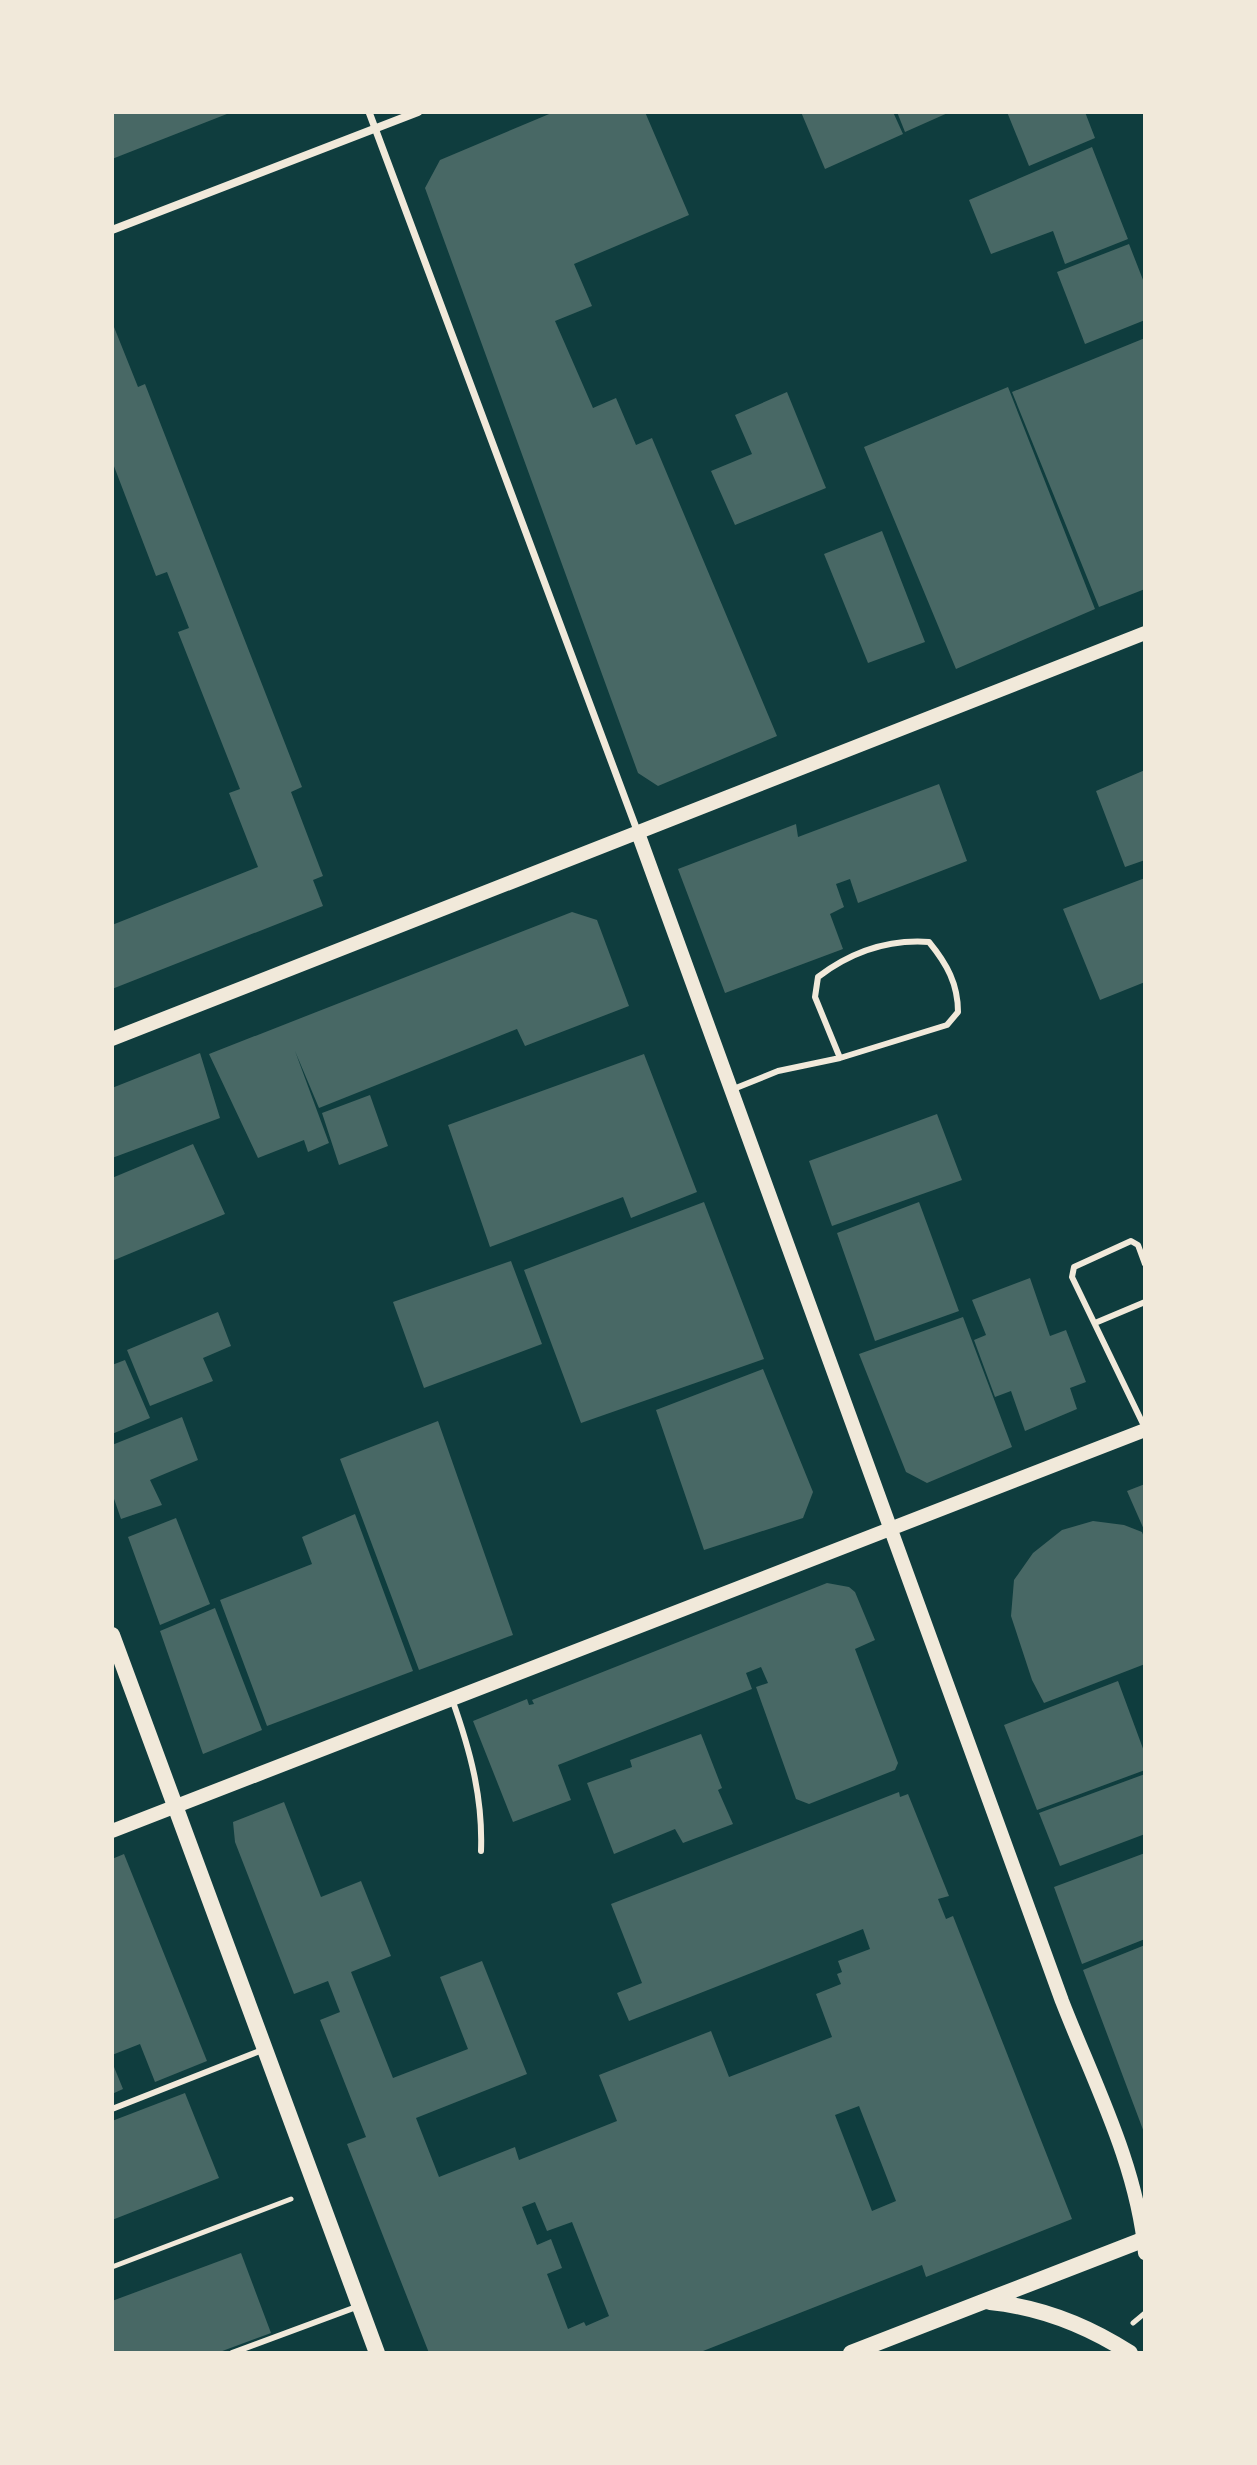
<svg xmlns="http://www.w3.org/2000/svg" width="1257" height="2465" viewBox="0 0 1257 2465" font-family="Arial,sans-serif">
	<rect width="100%" height="100%" fill="#0f3d3e"/>
	<path fill="#486865" fill-rule="evenodd" d="M112,112h120l-120,47z
		M554,112h91l44,103 -115,49 18,42 -37,15 38,87 23,-10 20,47 16,-7 125,298 -119,50 -20,-13 -213,-585 15,-28z
		M801,112h92l10,22 -78,35z
		M897,112h53l-45,20z
		M1007,112h78l10,26 -66,28z
		M1092,147l36,92 -63,25 -12,-33 -62,23 -22,-54z
		M1129,244l16,41v35l-60,24 -28,-72z
		M112,322l26,65 7,-3 157,403 -11,5 32,84 -10,4 10,26 -211,83v-64l146,-58 -29,-74 11,-4 -62,-157 11,-4 -22,-56 -11,4 -44,-115z
		M1145,338v251l-46,18 -87,-215z
		M1008,387l87,222 -139,60 -92,-222z
		M787,392l39,96 -91,37 -24,-54 41,-17 -17,-39z
		M882,531l43,111 -57,21 -44,-109z
		M1145,770v90l-20,7 -29,-76z
		M939,784l28,77 -109,42 -8,-24 -14,5 8,23 -14,7 13,35 -118,44 -47,-124 118,-45 2,13z
		M1145,878v104l-45,18 -37,-91z
		M572,912l25,8 32,86 -104,40 -8,-17 -198,79 -24,-57 34,92 -21,9 -4,-12 -46,18 -49,-104z
		M200,1053l20,65 -108,40v-70z
		M644,1054l53,138 -66,26 -8,-21 -133,50 -42,-122z
		M370,1095l18,51 -49,19 -17,-52z
		M937,1114l25,66 -130,46 -23,-65z
		M193,1144l32,70 -113,47v-83z
		M704,1202l60,157 -183,64 -57,-153z
		M919,1202l40,109 -84,30 -38,-108z
		M511,1261l31,83 -118,44 -31,-86z
		M1030,1278l20,58 16,-6 20,52 -16,6 7,21 -52,22 -14,-40 -16,6 -21,-57 12,-5 -14,-35z
		M218,1312l13,34 -28,12 10,23 -63,25 -23,-56z
		M963,1317l49,130 -85,36 -21,-11 -47,-118z
		M125,1360l25,58 -38,16v-69z
		M763,1369l50,123 -10,26 -99,32 -48,-140z
		M182,1417l16,43 -48,20 12,25 -41,14 -9,-26v-48z
		M438,1421l75,214 -94,35 -79,-211z
		M1145,1484v48l-18,-41z
		M355,1514l58,157 -146,55 -47,-126 92,-36 -10,-27z
		M176,1518l34,86 -50,21 -32,-88z
		M1093,1521l31,4 18,7 3,8v124l-101,39 -12,-23 -21,-64 3,-36 19,-27 29,-23z
		M827,1583l22,4 6,5 20,48 -20,9 43,114 -3,7 -86,34 -13,-5 -40,-112 12,-4 -7,-16 -15,6 6,16 -194,76 13,35 -58,22 -40,-101 54,-22 2,6 5,-1 -2,-4z
		M215,1608l47,122 -59,24 -43,-123z
		M1118,1681l27,73v16l-108,40 -33,-85z
		M701,1734l21,54 -4,2 15,34 -50,19 -8,-14 -61,25 -27,-71 45,-16 -2,-7z
		M1145,1774v60l-85,32 -21,-53z
		M899,1792l1,5 8,-3 41,102 -11,3 8,20 7,-3 119,303 -146,58 -4,-12 -224,88h-269l-82,-209 19,-7 -46,-117 20,-8 -12,-31 -34,13 -59,-152 -2,-20 51,-20 37,95 40,-16 30,75 -40,16 42,106 75,-29 -28,-72 42,-16 45,113 -111,44 23,59 76,-30 4,13 98,-39 -18,-46 112,-44 18,46 103,-40 -16,-43 25,-10 -4,-10 5,-2 -4,-11 32,-12 -7,-20 -234,92 -12,-28 25,-10 -31,-79zM859,2106l37,95 -24,10 -37,-96zM535,2202l12,29 25,-9 37,94 -23,10 -2,-4 -16,7 -21,-55 15,-6 -11,-29 -14,6 -15,-38z
		M1145,1853v86l-63,25 -28,-77z
		M124,1854l83,207 -52,21 -15,-38 -28,11v-196z
		M1145,1945v190l-62,-165z
		M112,2062l11,27 -11,5z
		M185,2093l34,85 -107,42v-99z
		M241,2253l30,80 -54,20h-105v-52z"/>
	<g fill="none" stroke-linecap="round" stroke-linejoin="round">
		<path stroke="#f1e9da" stroke-width="5" d="M112,2267l179,-68
			M1133,2323l12,-10"/>
		<path stroke="#f1e9da" stroke-width="6" d="M731,1090l47,-19 62,-13 107,-33 11,-13c0,-28 -11,-48 -29,-70 -42,-3 -78,10 -111,35l-3,20 25,61
			M1145,1264l-7,-19 -7,-4 -57,26 -2,10 73,151
			M1095,1323l50,-21
			M452,1699c18,51 31,98 29,152
			M112,2109l153,-60
			M232,2353l127,-47"/>
		<path stroke="#f1e9da" stroke-width="7" d="M369,112l269,721"/>
		<path stroke="#f1e9da" stroke-width="8" d="M112,230l306,-118"/>
		<path stroke="#f1e9da" stroke-width="14" d="M638,833l424,1168c32,82 75,164 83,252
			M112,1039l1033,-406
			M112,1831l1033,-401"/>
		<path stroke="#f1e9da" stroke-width="16" d="M112,1635l265,718
			M990,2302c50,5 98,24 140,51
			M851,2353l294,-114"/>
	</g>
	<rect width="1257" height="2465" fill="none" stroke="#f1e9da" stroke-width="228"/>
</svg>
